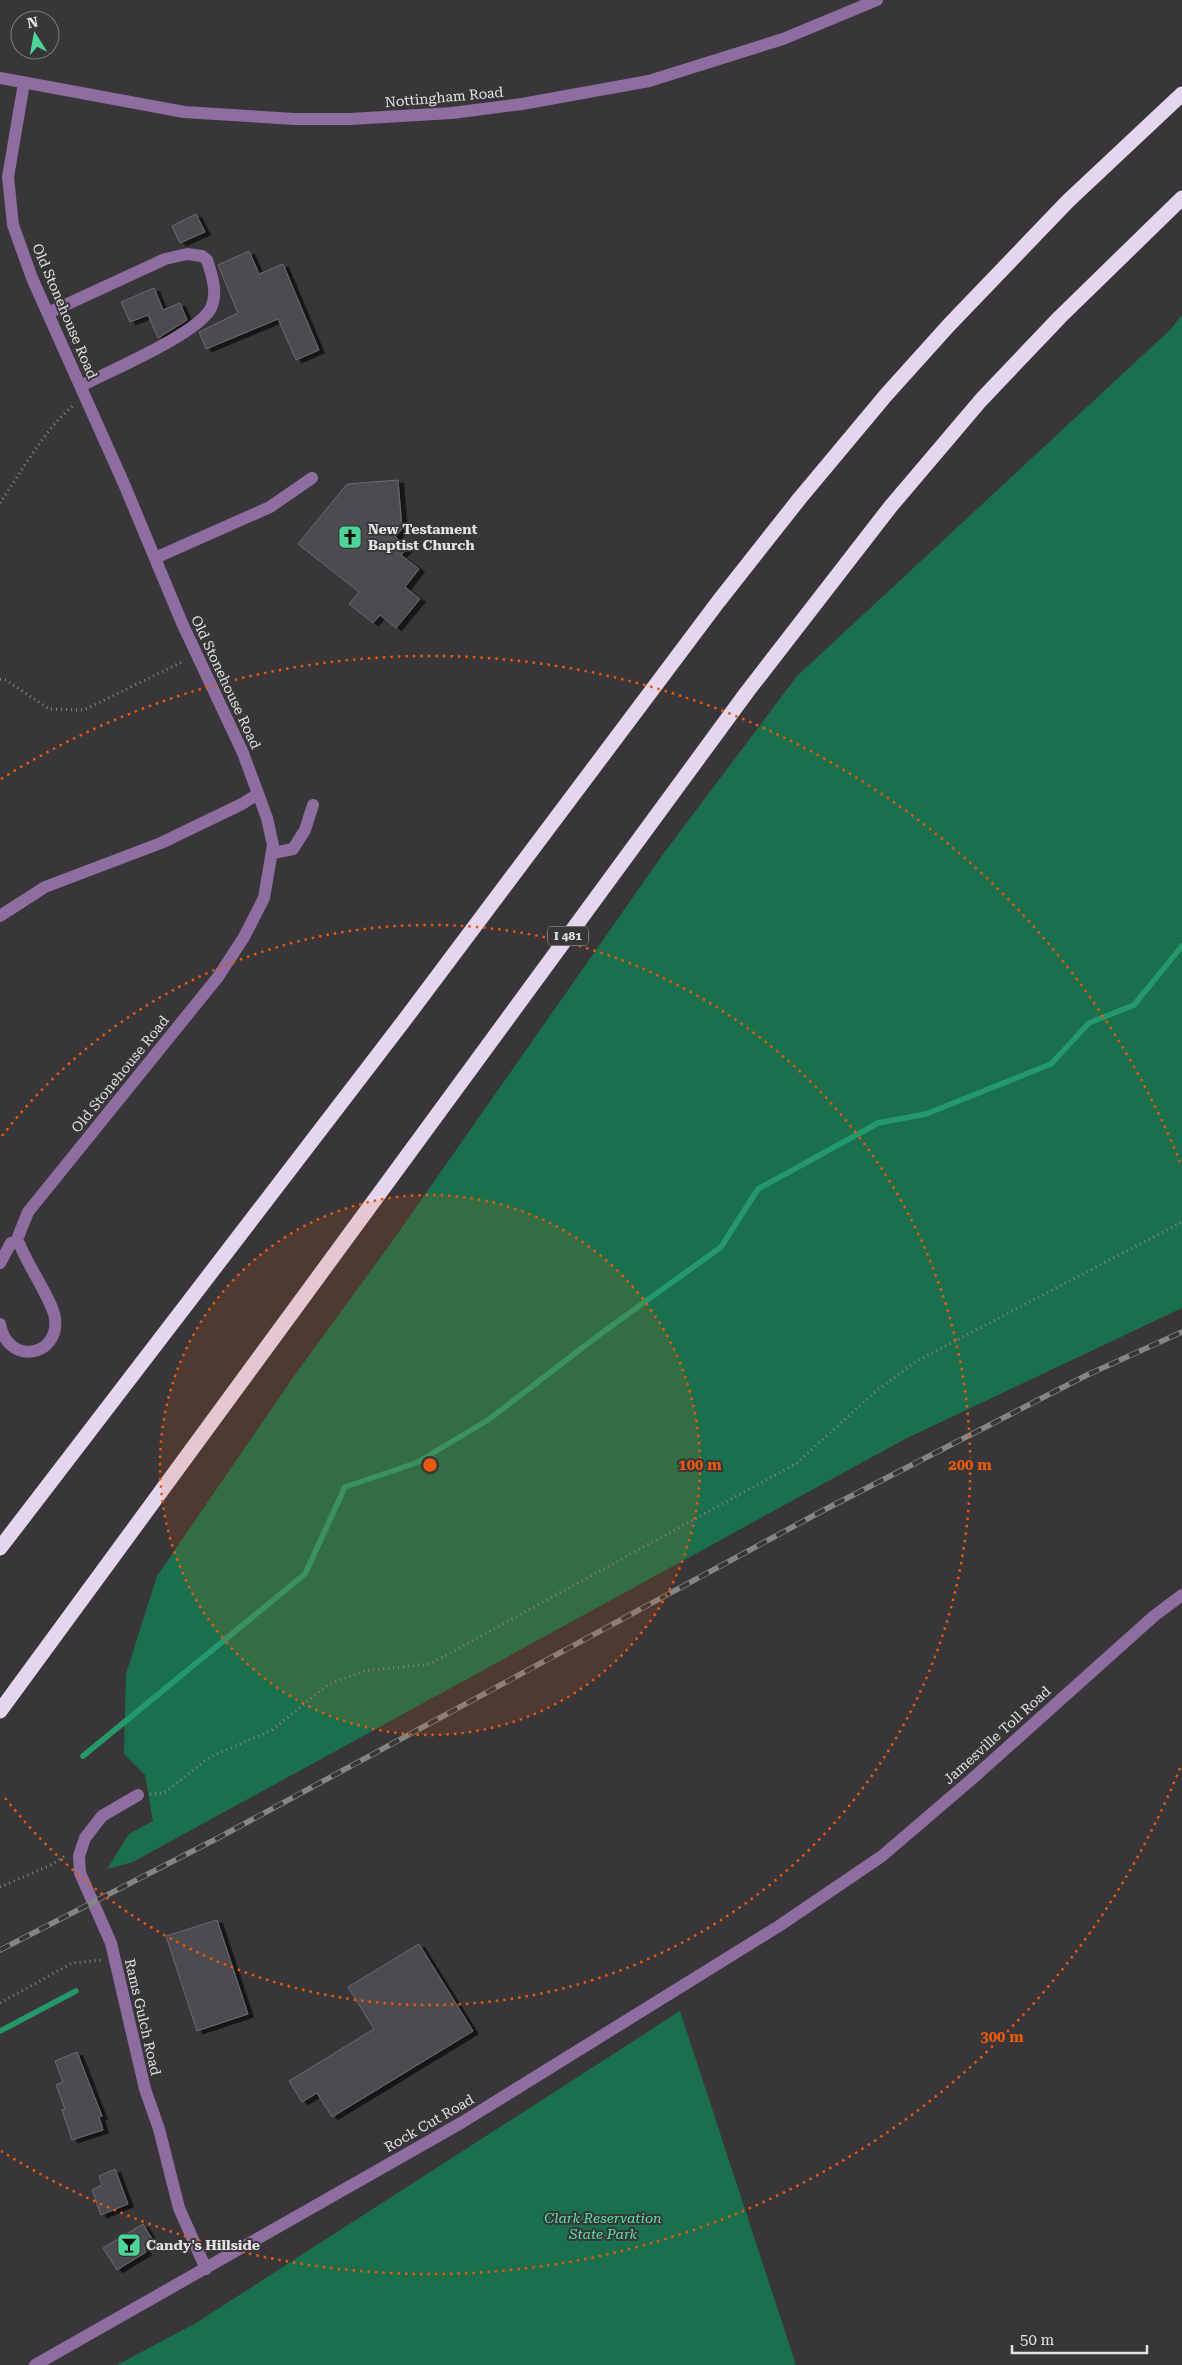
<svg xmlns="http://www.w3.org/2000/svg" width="1182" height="2365" viewBox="0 0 1182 2365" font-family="'Roboto Serif',serif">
	<defs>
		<filter id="shadow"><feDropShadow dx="5.5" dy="3" stdDeviation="0" flood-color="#0009"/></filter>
	</defs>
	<rect width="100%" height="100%" fill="#39363a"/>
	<path fill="#1a704d" d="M1182,315v993l-277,131 -772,423 -26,7 22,-35 24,-13 -8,-46 -21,-21 2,-80 31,-98 137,-200 97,-133 270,-386 136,-181 373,-346z
		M680,2011l116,354h-679l79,-42z"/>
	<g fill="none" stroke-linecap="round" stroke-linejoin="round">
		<path stroke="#249a6b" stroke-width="5.5" d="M83,1756l222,-182 40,-87 71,-24 72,-43 111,-85 122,-88 37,-58 120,-66 48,-9 125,-50 38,-41 45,-18 48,-59
			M0,2031l76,-40"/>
	</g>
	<path fill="#4e4b4f" stroke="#6d6a6f" filter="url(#shadow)" d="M196,214l9,18 -25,11 -8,-17z
		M249,251l10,23 24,-10 36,86 -23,10 -18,-41 -72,30 -7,-17 39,-19 -20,-48z
		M154,288l9,22 17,-7 7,17 -29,18 -10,-23 -18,7 -9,-20z
		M398,480l4,49 -7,8 13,10 -7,8 18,14 -14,18 15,12 -24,29 -16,-13 -7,8 -24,-19 10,-12 -61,-48 49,-60z
		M217,1920l31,94 -51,17 -31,-95z
		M419,1944l54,87 -141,86 -15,-24 -15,9 -13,-21 85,-52 -26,-42z
		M77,2052l25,64 -3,1 4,13 -31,10 -10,-30 3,-1 -9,-24 7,-3 -8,-21z
		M115,2169l13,35 -27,11 -9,-25 10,-5 -3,-9z
		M143,2224l11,18 -10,6 2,4 -29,18 -14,-22z"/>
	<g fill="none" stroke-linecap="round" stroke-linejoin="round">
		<path stroke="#868487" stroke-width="3" stroke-dasharray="1 4" stroke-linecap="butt" d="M0,503c20,-29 46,-76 73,-97
			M0,679l6,1 43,29 35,1 100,-49
			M150,1794l14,-1 46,-36 62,-27 57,-46 35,-13 66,-7 367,-201 79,-72 39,-29 267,-140
			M0,1887l49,-21 16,-10
			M0,2003l72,-40 29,-3"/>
		<path stroke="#8e6ea0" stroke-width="12" d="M0,78l184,34 110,7h56l102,-6 70,-9 127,-23 134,-42 94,-39
			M48,313l117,-54 22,-5 15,2 5,4c5,15 11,33 4,48 -13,26 -102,63 -130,78
			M155,558l115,-51 42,-29
			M273,853l20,-4 12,-19 8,-25
			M0,916l45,-29 116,-44 81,-39 16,-10
			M16,1242l12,-30 190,-235 26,-40 20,-39 9,-53 -6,-27 -24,-65 -61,-130 -58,-139 -92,-206 -19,-53 -5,-48 16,-94
			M0,1263l11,-20 5,-1 4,3c7,19 33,57 35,73 5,38 -47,49 -55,6
			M138,1795l-36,21 -17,22 -6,18 1,17 31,70 34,146 14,40 20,79 27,61
			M35,2365l426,-242 318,-197 103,-70 90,-77 182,-163 28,-21"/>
		<path stroke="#e5d6ee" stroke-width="15" d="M0,1548l403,-526 315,-420 82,-104 86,-103 63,-70 119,-124 114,-107
			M0,1711l747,-1019 144,-186 90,-106 79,-83 122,-119"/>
		<g stroke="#868487" stroke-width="5.5">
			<path id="rail" d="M0,1950l218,-112 604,-327 265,-136 95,-43"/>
		</g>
		<use href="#rail" stroke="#39363a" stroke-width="4" stroke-dasharray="11" stroke-linecap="butt"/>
	</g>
	<circle cx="430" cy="1465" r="270" fill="#e8590c" fill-opacity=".12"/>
	<g fill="none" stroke="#e8590c" stroke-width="2.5" stroke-dasharray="2.5 5">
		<circle cx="430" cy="1465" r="270"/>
		<path d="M2 1136A540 540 0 1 1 2 1794"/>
		<path d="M1180 1768A809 809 0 0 1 1 2151M1 779A809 809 0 0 1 1180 1162"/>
	</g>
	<defs>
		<g id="church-square" transform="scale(1.25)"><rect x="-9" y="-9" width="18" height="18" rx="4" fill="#4ed399" stroke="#39363a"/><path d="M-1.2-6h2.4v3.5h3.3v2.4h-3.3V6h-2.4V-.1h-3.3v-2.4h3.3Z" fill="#111"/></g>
		<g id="bar-square" transform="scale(1.25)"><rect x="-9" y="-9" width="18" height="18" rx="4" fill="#4ed399" stroke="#39363a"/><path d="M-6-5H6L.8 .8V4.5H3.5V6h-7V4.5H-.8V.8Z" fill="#111"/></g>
	</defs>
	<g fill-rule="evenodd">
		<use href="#church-square" x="350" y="537"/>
		<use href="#bar-square" x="129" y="2245"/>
	</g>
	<g text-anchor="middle" stroke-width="4" stroke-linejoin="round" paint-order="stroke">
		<rect fill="#39363a" stroke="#b0aeb1" stroke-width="1" x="548" y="926.5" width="40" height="19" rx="4"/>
		<g font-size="12" font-weight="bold" fill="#e3e1e4">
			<text x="568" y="940">I 481</text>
		</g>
		<g font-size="14" fill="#e3e1e4" stroke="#39363a">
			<text transform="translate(444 97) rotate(-5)" y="5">Nottingham Road</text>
			<text transform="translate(65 311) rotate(67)" y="5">Old Stonehouse Road</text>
			<text transform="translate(226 682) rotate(65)" y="5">Old Stonehouse Road</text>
			<text transform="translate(120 1074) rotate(-51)" y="5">Old Stonehouse Road</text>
			<text transform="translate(997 1735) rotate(-42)" y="5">Jamesville Toll Road</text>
			<text transform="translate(143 2017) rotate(77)" y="5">Rams Gulch Road</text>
			<text transform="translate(429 2123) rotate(-30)" y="5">Rock Cut Road</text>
		</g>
		<g font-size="14" font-weight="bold" fill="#e3e1e4" stroke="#39363a" text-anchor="start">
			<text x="368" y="534">New Testament<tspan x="368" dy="16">Baptist Church</tspan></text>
			<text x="146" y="2250">Candy's Hillside</text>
		</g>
		<g font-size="14" font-style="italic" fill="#53e5a6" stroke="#39363a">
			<text x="603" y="2223">Clark Reservation<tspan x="603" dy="16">State Park</tspan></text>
		</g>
	</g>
	<circle cx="430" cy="1465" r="8" fill="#e8590c" stroke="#39363a" stroke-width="2.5"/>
	<g font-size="15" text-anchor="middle" font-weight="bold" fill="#e8590c" stroke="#39363a" stroke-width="4" stroke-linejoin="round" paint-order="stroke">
		<text x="700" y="1470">100 m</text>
		<text x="970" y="1470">200 m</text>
		<text x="1002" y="2042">300 m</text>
	</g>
	<g transform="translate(35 35) rotate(349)"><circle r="24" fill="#39363a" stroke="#7d7a7e"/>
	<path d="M0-4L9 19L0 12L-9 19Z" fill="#4ed399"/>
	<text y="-8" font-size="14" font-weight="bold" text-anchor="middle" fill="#e3e1e4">N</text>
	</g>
	<path d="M1012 2345v8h135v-8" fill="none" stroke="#e3e1e4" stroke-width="2.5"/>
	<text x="1020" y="2345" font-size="15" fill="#e3e1e4" stroke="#39363a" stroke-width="4" paint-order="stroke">50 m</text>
</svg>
